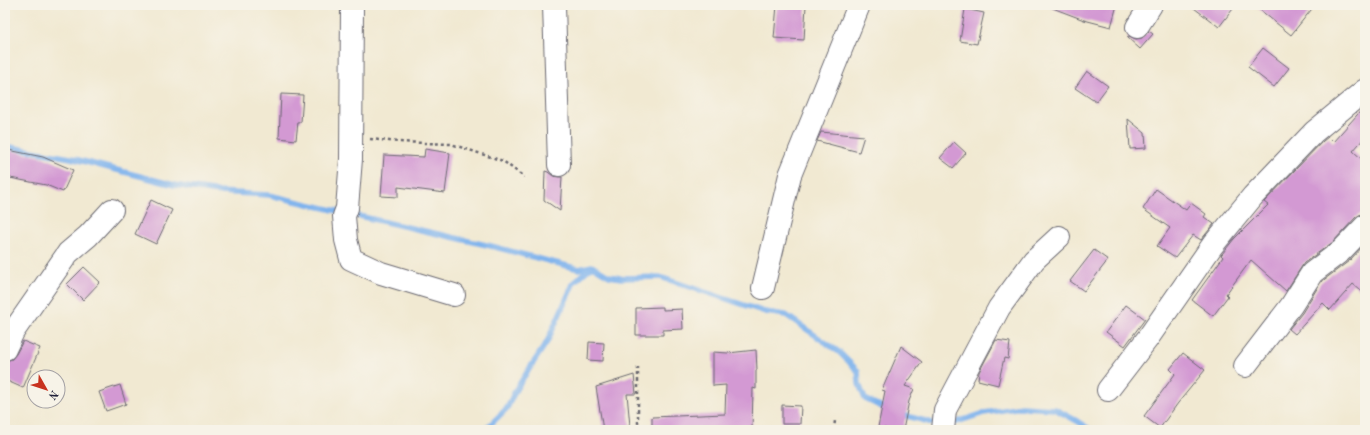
<svg xmlns="http://www.w3.org/2000/svg" width="1370" height="435" viewBox="0 0 1370 435" font-family="'Old Standard TT',serif">
	<rect width="100%" height="100%" fill="#f7f3e8"/>
	<filter id="ink" filterUnits="userSpaceOnUse"><feTurbulence type="fractalNoise" baseFrequency=".025" numOctaves="2"/><feDisplacementMap in="SourceGraphic" scale="8" xChannelSelector="R" yChannelSelector="G"/><feConvolveMatrix kernelMatrix="1 2 1 2 8 2 1 2 1" color-interpolation-filters="sRGB"/></filter>
	<filter id="wash" filterUnits="userSpaceOnUse"><feTurbulence type="fractalNoise" baseFrequency=".012" numOctaves="4" result="noise"/><feDisplacementMap in="SourceGraphic" scale="16" xChannelSelector="R" yChannelSelector="G"/><feGaussianBlur stdDeviation="0.9" result="paint"/><feColorMatrix in="noise" values="0 0 0 0 0 0 0 0 0 0 0 0 0 0 0 0 0 1.4 0 .05"/><feComposite in="paint" operator="in"/></filter>
	<g filter="url(#wash)">
		<rect width="100%" height="100%" fill="#f1e9d2"/>
		<g fill="none" stroke-linecap="round" stroke-linejoin="round">
			<path stroke="#80b4ed" stroke-width="5.5" d="M5,146l66,12 103,27 45,7 50,3 73,17
				M350,214l141,32 88,23 13,-3 17,10 12,2 39,-1 105,35 21,3 53,37 19,19 1,13 6,15 23,11
				M900,414l40,11
				M948,425l36,-12 38,-6 33,2 22,12 14,9
				M485,430l22,-22 9,-19 31,-47 27,-60 17,-15"/>
		</g>
		<g id="blocks">
			<path fill="#d399d3" d="M777,5h29l-2,35 -30,-2z
				M1050,5h67l-6,22 -27,-7 -34,-13z
				M1190,5h46l-17,22z
				M1254,5h61l-24,30z
				M965,9l19,4 -7,31 -17,-3z
				M1149,31l4,3 -13,15 -13,-12 2,-1 7,3 6,-1z
				M1263,48l26,20 -15,19 -26,-20z
				M1087,71l21,15 -12,16 -21,-14z
				M281,94l22,1 -2,27h-3l-2,18 -17,-2z
				M1365,106v31l-12,14 12,11v52h-4l-5,3 -23,25 -29,21 -18,28 -35,-31 -25,34 2,2 -15,20 -21,-16 31,-43 -2,-2 1,-1 12,-15 34,-34 -4,-3 59,-61 5,-4 5,5z
				M1128,119l17,14 1,15 -16,1z
				M821,132l43,4 -5,16 -42,-11z
				M954,142l12,11 -13,15 -13,-10z
				M425,149l25,4 -5,40 -47,-6v10l-17,-1 3,-41 40,2z
				M8,150l35,7 30,13 -10,22 -17,-7 -41,-8v-12z
				M545,171l3,1 5,4 6,1h3l-2,34 -16,-11z
				M1156,189l30,21 5,-7 15,11 -2,3 10,7 -13,16 -8,-5 -18,23 -18,-12 13,-18 -27,-19z
				M151,200l21,10 -16,34 -21,-10z
				M1365,244v50l-12,-10 -23,26 -7,-7 -28,31 -6,-5 13,-16 19,-31 28,-21z
				M1094,250l14,10 -24,31 -14,-10z
				M84,267l16,15 -17,18 -16,-16z
				M1126,305l19,14 -20,27 -19,-14z
				M663,307v3l19,-1 1,20 -20,1v5h-27v-27z
				M996,340l14,2 -2,17 -4,-1 -6,27 -20,-5 1,-8z
				M23,341l17,7 -17,40 -18,-8v-19l7,-2 4,-5z
				M589,342l15,1 -1,18 -15,-1z
				M901,346l21,16 -17,24 9,3 -5,12 -6,29h-8l-17,-3 7,-36 -3,-1z
				M756,350l1,20h-1v19l-3,-1 -1,42h-100v-13l73,-3 1,-29 -13,1v-34l15,1z
				M1183,353l22,17 -27,33 -18,25 -16,-12 31,-42 -5,-5z
				M634,375l2,19h-9l3,32 -27,4 -7,-43z
				M120,385l6,19 -20,7 -7,-19z
				M782,405l19,1 -1,18h-18z"/>
		</g>
	</g>
	<g filter="url(#ink)">
		<use href="#blocks" fill-opacity="0" stroke="#6a6870" stroke-width="1"/>
		<g fill="none" stroke-linecap="round" stroke-linejoin="round">
			<g stroke="#6a6870" stroke-width="24">
				<path id="minor" d="M352,5l-1,154 -4,49 -3,8 2,24 5,19 30,14 73,22
					M554,5l5,160
					M1137,27l14,-22
					M763,288l27,-113 69,-170
					M5,349l8,-17 55,-79 20,-17 24,-26
					M1245,366l46,-60 21,-33 29,-22 24,-25
					M1108,390l40,-52 64,-92 41,-50 61,-64 51,-42
					M943,430l2,-20 54,-102 35,-48 25,-23"/>
			</g>
			<path stroke="#6a6870" stroke-width="2.5" stroke-dasharray="3 3" stroke-linecap="butt" d="M370,139l29,3 52,2 52,17 21,16
				M638,430v-66
				M834,430l1,-10"/>
			<use href="#minor" stroke="#fff" stroke-width="22"/>
		</g>
	</g>
	<rect width="1370" height="435" fill="none" stroke="#f7f3e8" stroke-width="20"/>
	<g transform="translate(46 389) rotate(129)"><circle r="19" fill="#f7f3e8" stroke="#a29fa3"/>
	<path d="M0-3L7 15L0 10L-7 15Z" fill="#c8321e"/>
	<text y="-6" font-size="11" font-weight="bold" text-anchor="middle" fill="#22223b">N</text>
	</g>
</svg>
